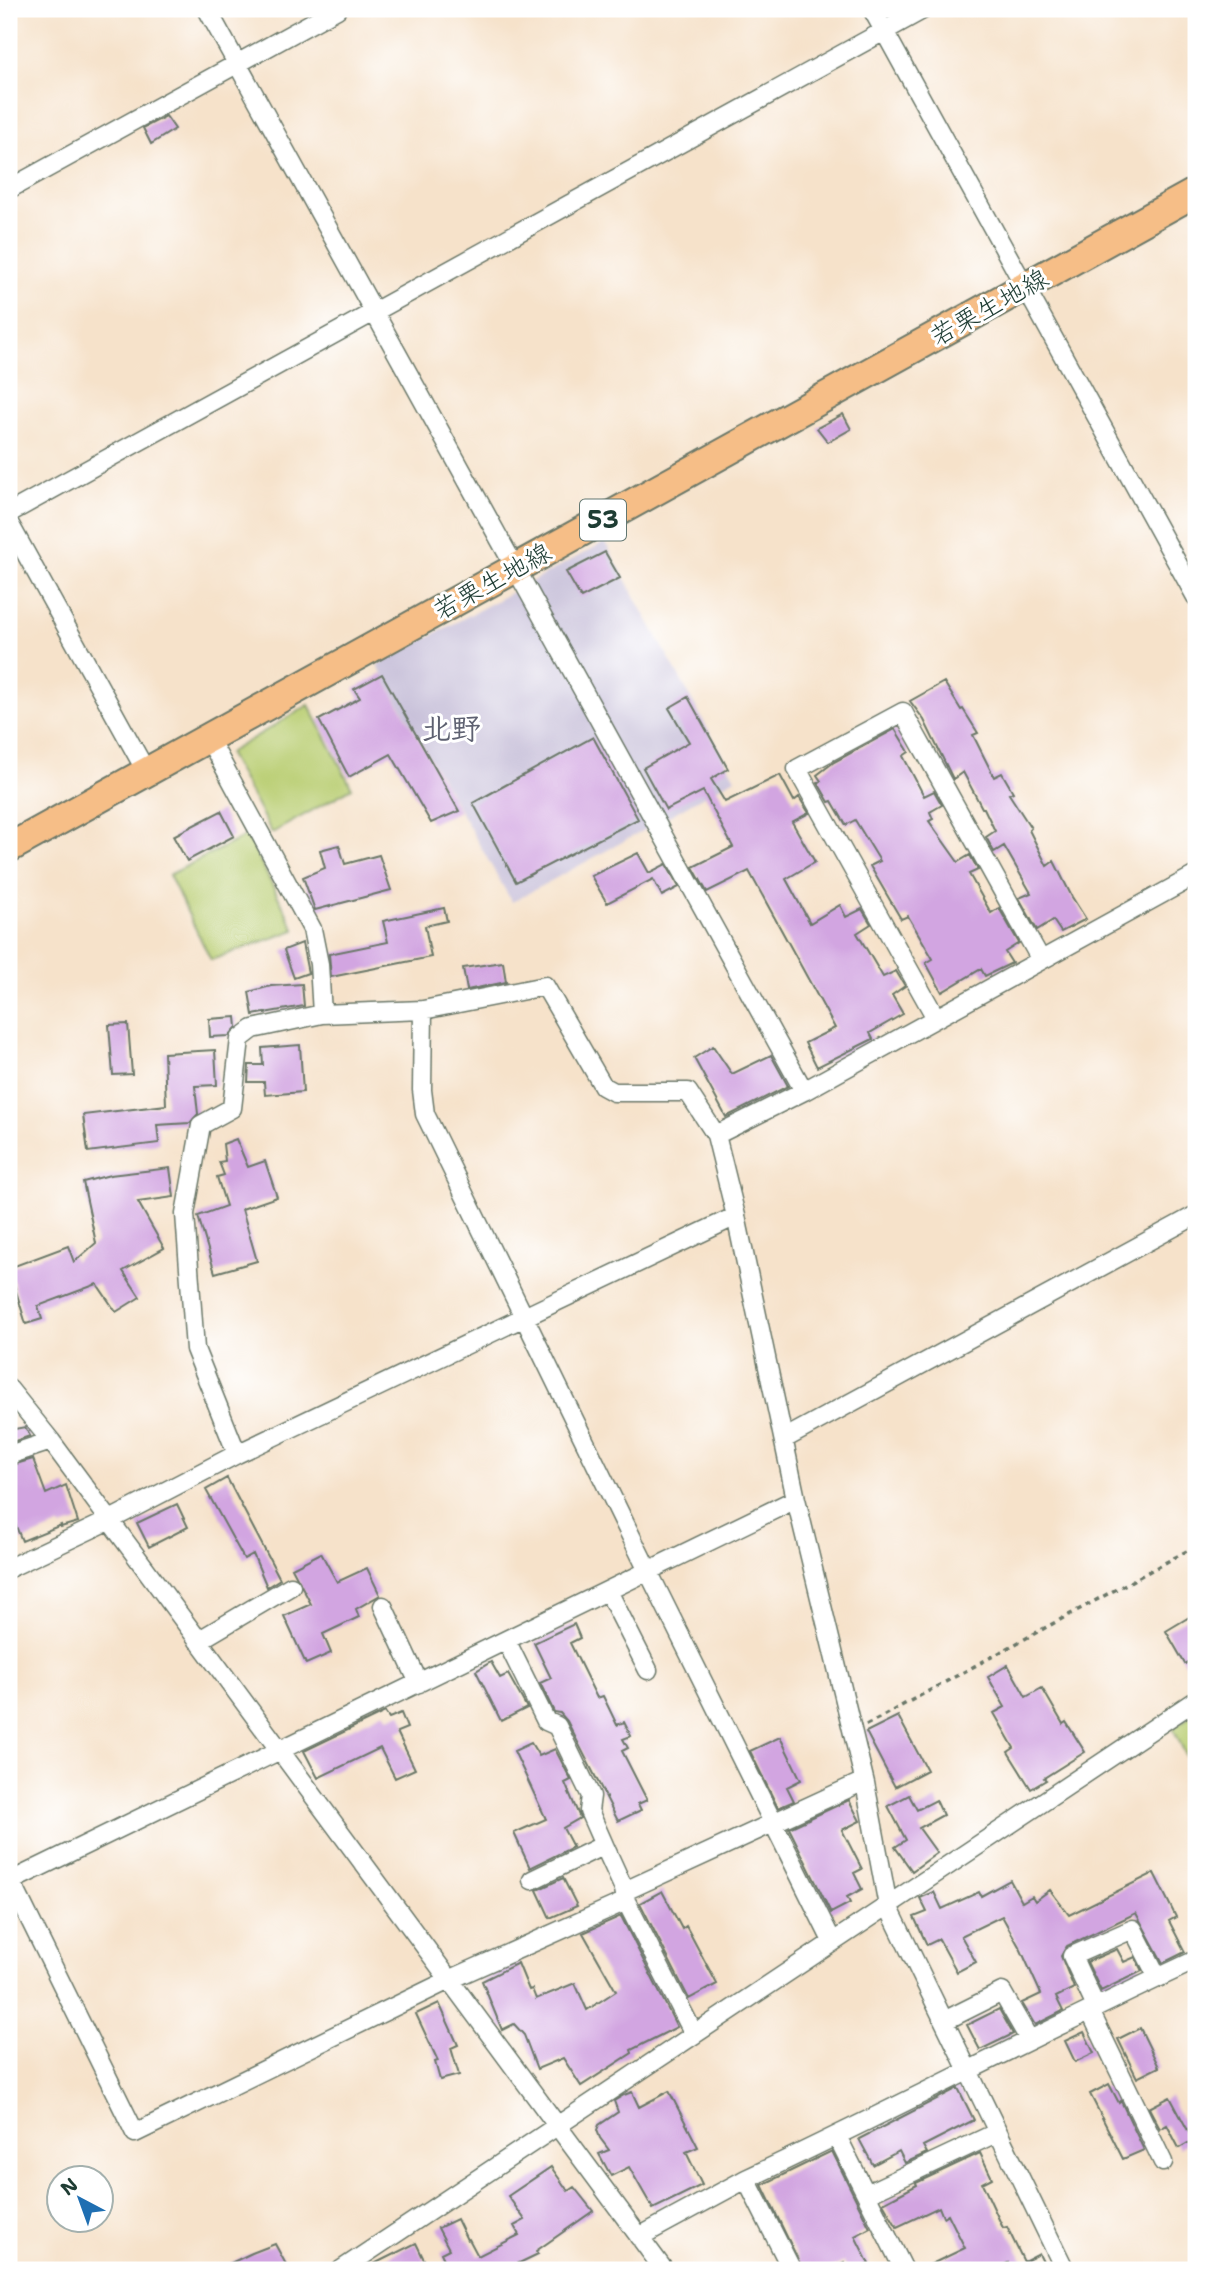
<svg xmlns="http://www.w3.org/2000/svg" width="1205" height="2279" viewBox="0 0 1205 2279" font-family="'Shantell Sans','Klee One',sans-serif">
	<rect width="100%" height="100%" fill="#fff"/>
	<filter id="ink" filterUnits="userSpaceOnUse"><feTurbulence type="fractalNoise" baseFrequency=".0143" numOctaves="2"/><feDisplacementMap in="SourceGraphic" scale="14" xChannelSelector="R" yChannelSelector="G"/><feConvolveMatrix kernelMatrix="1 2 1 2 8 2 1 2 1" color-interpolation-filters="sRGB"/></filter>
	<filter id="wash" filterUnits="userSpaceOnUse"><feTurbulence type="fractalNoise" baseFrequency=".00686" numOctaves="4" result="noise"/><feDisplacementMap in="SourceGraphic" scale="28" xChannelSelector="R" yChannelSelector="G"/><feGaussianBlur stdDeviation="1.57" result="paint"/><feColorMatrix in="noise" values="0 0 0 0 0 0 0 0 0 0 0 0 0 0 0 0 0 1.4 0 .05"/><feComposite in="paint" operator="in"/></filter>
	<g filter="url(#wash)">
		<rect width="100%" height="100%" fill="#f6e2ca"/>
		<path fill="#c7c0d9" d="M605,542l130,236 -87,50 -136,74 -135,-237z"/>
		<path fill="#b9ce72" stroke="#6c8653" stroke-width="2" d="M309,705l43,83 -80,45 -44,-80z
			M247,835l48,95 -84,30 -42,-85z
			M1196,1712v64l-23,-48z"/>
		<g id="blocks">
			<path fill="#d2a5e1" d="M166,116l9,13 -24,15 -8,-16z
				M843,414l8,15 -23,13 -11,-14z
				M605,552l15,26 -39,20 -15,-26z
				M382,674l77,137 -28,12 -40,-69 -42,23 -30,-57 41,-22 -6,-9z
				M944,682l17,28 2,-1 15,24 -5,2 21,42 8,-4 11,19 -4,2 22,34 -2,2 18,36 7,-5 18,36 14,22 -25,13 -8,-12 -16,10 -18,-32 12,-5 -27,-47 -10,6 -8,-15 9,-6 -11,-23h-2l-19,-36 -10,7 -29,-59 -14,-19z
				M688,697l40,72 -17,10 14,23 55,-27 14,26 5,-4 10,16 -17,9 23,40 -29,17 24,44 30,-18 6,12 16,-8 9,15 -14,9 26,44 13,-6 9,15 -13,9 11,19 -33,19 3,6 -56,28 -12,-24 30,-15 -86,-157 -42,21 -14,-25 40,-20 -30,-56 -37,19 -23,-42 46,-26 -20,-34z
				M895,729l14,23 -6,4 21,40 10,-5 8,14 -12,7 3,7 -4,2 29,41 12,-7 8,15 -9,4 22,39 8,-5 20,35 -14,9 7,11 -27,13 -4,-7 -39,23 -16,-29 7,-4 -25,-43 -7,3 -31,-53 10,-5 -25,-41 -9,5 -14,-24 -3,1 -11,-19 3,-2 -4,-6 17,-13z
				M593,737l45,82 -122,63 -43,-79z
				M221,811l13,25 -47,25 -14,-25z
				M339,845l6,19 34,-9 12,35 -76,20 -12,-33 22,-9 -5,-18z
				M638,853l11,20 17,-9 13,23 -17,9 -9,-17 -46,24 -16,-27z
				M444,908l3,13 -22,5 6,31 -100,20 -2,-23 59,-12 -5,-21z
				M302,943l6,30 -14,5 -10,-28z
				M503,962l3,20 -39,8 -4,-22z
				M302,984l2,22 -51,9 -4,-23 22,-6z
				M236,1017l1,10 -8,9 -19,1 -1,-18z
				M128,1024l4,50 -19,1 -4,-50z
				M300,1045l3,47 -38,3 -1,-13h-16l1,-17h14l-1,-17z
				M713,1046l19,28 39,-19 17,31 -62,31 -32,-59z
				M215,1050l2,35 -22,1 3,28 -8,9 -33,2 2,18 -71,9 -5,-37 83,-10 -2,-52z
				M236,1139l12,28 17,-6 12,36 -35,12 15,52 -42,12 -17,-57 28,-10 -9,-29 7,-2 -5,-13 6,-1 -2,-17z
				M170,1168l4,29 -36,5 26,46 -41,23 17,26 -24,15 -19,-28 -59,22 4,13 -16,5 -17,-56 59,-22 6,16 22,-19 -13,-61 27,-7z
				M25,1427l5,9 -21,7v-13z
				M33,1459l13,35 20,-9 12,37 -17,5v-2l-39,16 -13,-32v-43z
				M227,1478l53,101 -13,8 -14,-33 -9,5 -38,-69z
				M177,1504l11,23 -39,20 -12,-24z
				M321,1553l16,29 30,-14 13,27 -24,14 3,8 -36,17 8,19 -25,11 -22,-48 27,-12 -19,-36z
				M1196,1613v44l-11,7 -19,-33z
				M574,1624l6,14 -10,5 27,55 6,-2 14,29 7,-3 7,14 -8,3 5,9 -6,3 25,49 -9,4 3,6 -23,11 -51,-100 -7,-8 -6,-1 -14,-29 11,-5 -17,-35z
				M491,1662l9,16 8,-4 19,34 -26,13 -25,-50z
				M1008,1665l18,32 16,-9 21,36 3,-2 19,30 -41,26 2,2 -15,9 -23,-37 6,-4 -20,-35 11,-6 -17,-30z
				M385,1712l4,6 12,-5 6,15 -10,4 18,37 -20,9 -15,-30 -62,30 -14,-27z
				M898,1716l29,54 -32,17 -29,-55z
				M780,1737l21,43 -14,7 7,14 -16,7 -28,-57z
				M531,1743l8,13 16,-7 16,31 -6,3 15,35 -17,10 10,19 -43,21 -16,-35 32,-14 -32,-68z
				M909,1795l8,15 19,-10 7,15 -24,13 18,25 -25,18 -17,-24 11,-7 -18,-34z
				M849,1800l11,21 -18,9 20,39 -8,4 8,16 -15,8 3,6 -19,10 -42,-85z
				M1154,1873l22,44 -7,4 16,31 -22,11 -27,-50 -69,33 -6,10 13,32 -18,9 7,14 -28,14 -13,-22 19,-9 -20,-44 -19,-34 -41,20 15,26 -19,10 -18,-33 -12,6 -13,-28 13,-5 -7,-14 14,-6 8,17 37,-17 2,4 29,-16 12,22 10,-6 3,5 15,-11 19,25z
				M563,1878l14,28 -27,12 -13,-28z
				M662,1891l20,38 4,-3 31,58 -28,15 -49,-96z
				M621,1916l56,111 -46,23 1,3 -51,33 -18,-28 -26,11 -13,-34 -10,-11 -12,6 -20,-49 36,-18 11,27 3,-1 4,10 39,-16 12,27 29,-19 -33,-58z
				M1117,1949l7,13 11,-5 7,14 -41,20 -14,-29z
				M439,2003l19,42 -7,3 8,27 -19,5 -5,-18 3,-1 -22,-47z
				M999,2009l14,25 -33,16 -13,-25z
				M1140,2028l19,39 -22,11 -19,-39z
				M1084,2032l10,21 -19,9 -10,-21z
				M1109,2084l10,19 2,-2 23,49 -21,9 -33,-65z
				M958,2088l16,32 -51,26 4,7 -22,10 -6,-12 -26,14 -14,-26z
				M669,2091l29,56 -12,5 16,33 -49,24 -24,-42 -18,9 -12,-22 10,-4 -9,-12 -3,-8 2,-5 19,-13 -4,-11 10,-6 8,-3 7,15z
				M1170,2097l23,43 -14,8 -12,-23 -7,4 -11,-21z
				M832,2151l38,77 -15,8 14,28 -12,6h-9l-4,-8 -16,8h-25l-41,-85z
				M980,2153l12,25 -10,5 21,45 4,-1 17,35 15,-8 8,16h-41l4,-2 -2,-5 -14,7h-75l46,-22 -17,-34 -5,3 -4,-10 -42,20 -14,-24 34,-18 -1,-2z
				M551,2167l17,24 6,-4 19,24 -57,40 2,3 -25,12 -10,4h-54l-8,-17 8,-4 -11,-21 19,-9 10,21 2,-1 9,17 41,-21 -5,-9 11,-6 -17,-24z
				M416,2243l13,27h-67z
				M275,2244l14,26h-73l36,-17z"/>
		</g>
	</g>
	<g filter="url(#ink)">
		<use href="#blocks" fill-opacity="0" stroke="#6a7768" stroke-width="2"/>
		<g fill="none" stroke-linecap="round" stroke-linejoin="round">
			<g stroke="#6a7768" stroke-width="21">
				<path id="minor" d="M207,9l597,1082
					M872,9l324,588
					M9,189l328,-180
					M9,513l915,-504
					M9,523l138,250
					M423,1010l-1,80 3,24 223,457 184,370
					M936,1018l-139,-249 106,-57 138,248
					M716,1135l88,-44 392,-216
					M736,1216l60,283 69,284 23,123 177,364
					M9,1389l42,52 613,829
					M784,1439l412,-224
					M237,1454l-42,-105 -10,-135 16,-89 31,-17 8,-69 13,-10 69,-15
					M9,1455l42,-14
					M9,1568l99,-47 129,-67 499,-238 -20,-81 -28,-43h-74l-11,-6 -58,-100 -122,24 -101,4 -3,-50 -7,-35 -103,-190
					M608,1591l40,79
					M383,1606l36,77
					M506,1640l40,81 11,5 34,70 -2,15 15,34
					M198,1641l93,-55
					M9,1877l126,256 314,-153 177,-79
					M532,1880l72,-35 20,44 2,12 68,133
					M9,1882l787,-383
					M625,1891l239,-110
					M1096,2007l-24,-51 61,-27 25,49
					M1090,2011l73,151
					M944,2021l58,-29 27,47
					M837,2136l67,134
					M746,2179c151,-71 299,-149 450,-219
					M866,2194l132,-62
					M639,2237l107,-58 46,91
					M341,2270l855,-570"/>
			</g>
			<g stroke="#6a7768" stroke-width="32">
				<path id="primary" d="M9,848l1187,-656"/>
			</g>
			<path stroke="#6a7768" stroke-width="3.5" stroke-dasharray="5 5" stroke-linecap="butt" d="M866,1725l330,-179"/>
			<use href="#minor" stroke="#fff" stroke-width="18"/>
			<use href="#primary" stroke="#f6be87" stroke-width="28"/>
		</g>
	</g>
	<g text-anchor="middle" stroke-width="6" stroke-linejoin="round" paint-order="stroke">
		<rect fill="#fff" stroke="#627771" stroke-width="2" x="580" y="499.5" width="46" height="41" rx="5"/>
		<g font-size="24" font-weight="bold" fill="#1f3d34">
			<text x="603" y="528">53</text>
		</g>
		<g font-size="26" fill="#1f3d34" stroke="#fff">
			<text transform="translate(989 307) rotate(-29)" y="9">若栗生地線</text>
			<text transform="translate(492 581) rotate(-29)" y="9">若栗生地線</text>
		</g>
		<g font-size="30" font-weight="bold" fill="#5e6171" stroke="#fff">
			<text x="451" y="739">北野</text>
		</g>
	</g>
	<rect width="1205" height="2279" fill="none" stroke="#fff" stroke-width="35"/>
	<g transform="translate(80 2199) rotate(319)"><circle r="33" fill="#ffffff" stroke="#a5b1ae" stroke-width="2"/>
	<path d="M0-5L12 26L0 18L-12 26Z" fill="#1f6fb2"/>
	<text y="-10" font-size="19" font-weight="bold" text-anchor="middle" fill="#1f3d34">N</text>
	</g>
</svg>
